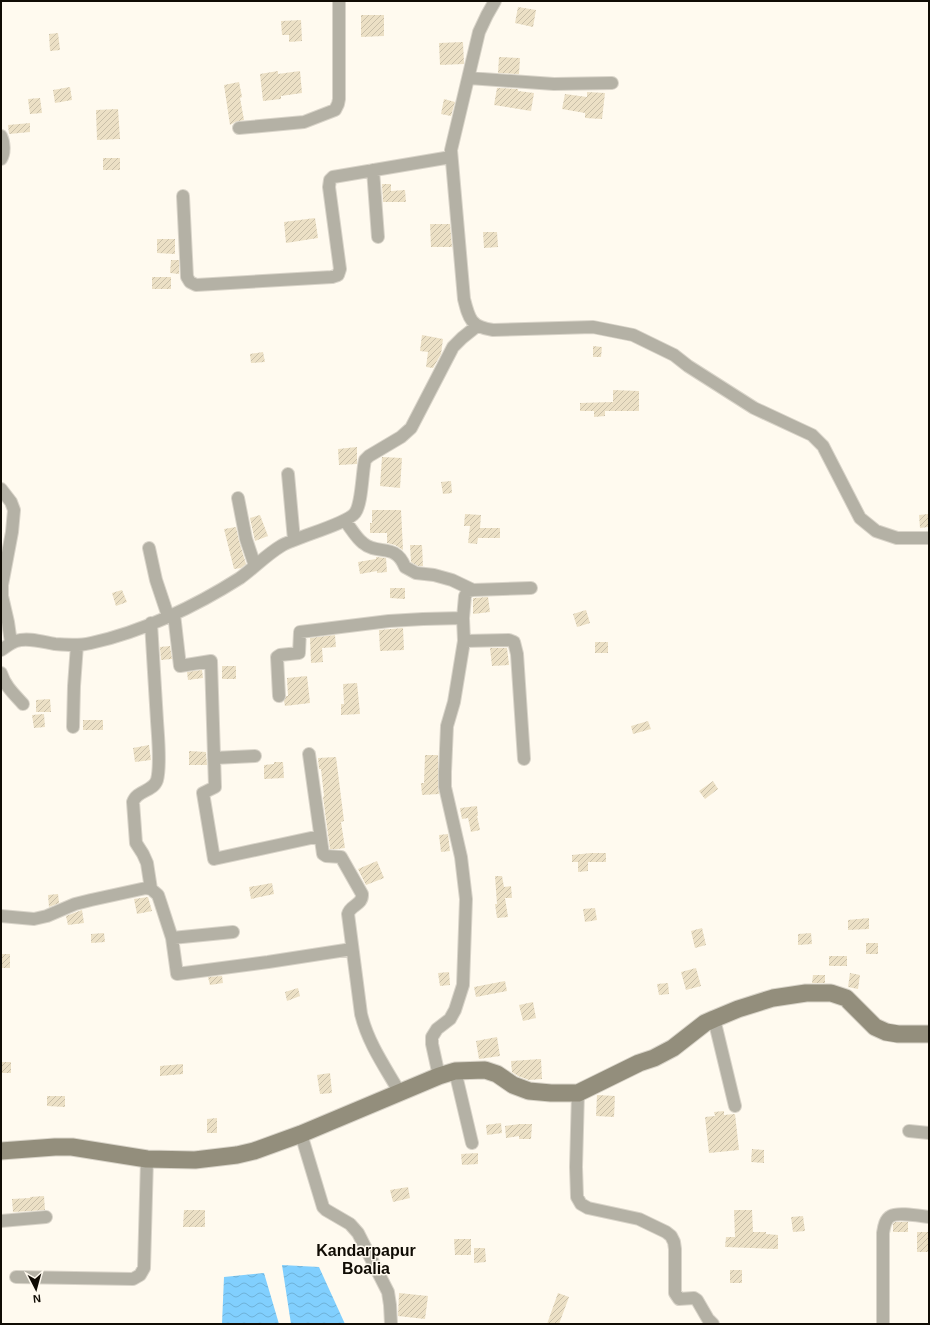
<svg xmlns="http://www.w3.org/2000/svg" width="930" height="1325" viewBox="0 0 930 1325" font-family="Arial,sans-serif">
	<defs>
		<pattern id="water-waves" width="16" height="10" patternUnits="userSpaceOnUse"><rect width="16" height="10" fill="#81cffe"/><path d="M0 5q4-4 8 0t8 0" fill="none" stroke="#6eb1d8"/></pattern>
		<pattern id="building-hatch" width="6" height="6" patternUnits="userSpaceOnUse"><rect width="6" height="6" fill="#ece0c5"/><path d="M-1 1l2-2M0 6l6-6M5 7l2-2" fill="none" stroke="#c9bfa8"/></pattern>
	</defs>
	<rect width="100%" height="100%" fill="#fffaef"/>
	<path fill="url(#water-waves)" d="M282,1265l37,2 26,57h-54z
		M264,1273l15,51h-57l2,-47z"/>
	<path fill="url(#building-hatch)" d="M518,7l18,3 -3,17 -18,-4z
		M361,15h23v21l-23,1z
		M301,20l1,21 -13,1v-7h-7l-1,-14z
		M58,33l2,17 -10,1 -1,-17z
		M463,42l1,22 -24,1 -1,-22z
		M499,57l21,1 -1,16 -21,-1z
		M278,71v3l22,-3 2,22 -21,3v3l-18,2 -3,-27z
		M239,82l3,15 -2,1 4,22 -9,2 -5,3 -6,-40z
		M70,87l2,13 -17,3 -2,-13z
		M497,88l21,1v2l16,2 -3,18 -37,-6z
		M587,92l18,1 -3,26 -17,-1v-5l-23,-4 3,-15 22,3z
		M40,98l2,15 -12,1 -2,-15z
		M444,99l11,3 -4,14 -10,-2z
		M118,109l2,30 -23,1 -1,-30z
		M30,123v9l-21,2 -1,-9z
		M103,158h17v12h-17z
		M382,184h9v7l14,-1 1,12h-23z
		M315,218l3,20 -32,5 -2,-21z
		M430,224h20l2,23h-21z
		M483,232h14l1,15 -14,1z
		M157,239h18v15l-18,-1z
		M171,260h8v14l-9,-1z
		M152,277h19v12h-19z
		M422,335l21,4 -2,15 -8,14 -7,-1 2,-15 -8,-1z
		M593,346l9,1 -1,10h-8z
		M263,352l2,10 -14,1 -1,-9z
		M613,390l26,1v20h-34v5l-11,1v-6h-14v-8l33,-1z
		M357,447v17l-18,1 -1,-16z
		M382,457l20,1 -2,30 -20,-2z
		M451,481l1,12 -9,1 -2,-12z
		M372,510h29l2,40 -8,-5 -8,-2v-10h-17v-10h2z
		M465,514l16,1 -1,13h20v10h-22l-1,6 -9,-1 2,-17h-6z
		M928,514v13l-8,1 -1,-13z
		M260,515l8,21 -13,5 -5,-23z
		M236,527l3,14 7,23 -5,4 -7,1 -10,-40z
		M410,545h12l1,21h-5l-7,-4z
		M376,557l10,1 1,14 -10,1v-2l-17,3 -2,-12 18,-3z
		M390,588h15v11l-15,-1z
		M122,590l5,12 -11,4 -4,-13z
		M488,597l2,15 -17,2v-16z
		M586,610l4,13 -13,4 -4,-13z
		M403,628l1,22 -24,1 -1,-21z
		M335,635l1,12 -14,1 1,14 -12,1 -1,-25z
		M595,642h13v11h-13z
		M170,646l2,13 -11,1 -1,-13z
		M490,648h17l2,17 -17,1z
		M222,666h14v13h-14z
		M202,670l1,8 -15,2 -1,-8z
		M307,676l3,27 -25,3 -1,-5 2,-5h2l-1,-18z
		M357,683l3,31 -19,1v-11h3l-1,-20z
		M50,699l1,13h-15v-12z
		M44,714l1,13 -11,1 -2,-13z
		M83,720h20v10h-20z
		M648,721l3,8 -18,5 -2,-8z
		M149,745l2,15 -16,2 -2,-14z
		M189,751l17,1 1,13h-18z
		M425,755h13v32l1,7 -17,1 -1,-12h3z
		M336,757l8,64 -3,1 4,26 -8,1h-7l-7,-52 1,-1 -3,-27h-2l-1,-11z
		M274,762h9l1,16 -20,1v-14l10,-1z
		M713,781l5,8 -13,10 -6,-8z
		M477,806l1,10h-1l3,14 -9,2 -3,-14 -6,1 -2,-11z
		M448,834l2,17 -9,1 -2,-17z
		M591,853h15v9h-18v9l-10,1v-10h-6v-7z
		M377,861l7,17 -18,7 -8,-16z
		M495,876h7l2,11 7,-1 1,12h-7l3,19 -11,1 -2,-14h2z
		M272,883l2,11 -23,5 -2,-12z
		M58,894l1,9 -10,4 -1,-12z
		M148,897l4,14 -15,3 -3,-15z
		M595,908l2,12 -12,2 -2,-13z
		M82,910l2,13 -16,2 -2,-9z
		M869,918v11l-21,1v-10z
		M702,928l4,17 -11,3 -4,-17z
		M104,933l1,9 -14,1v-9z
		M811,933l1,11 -14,1v-11z
		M866,943h12v11h-12z
		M1,954h9v14h-9z
		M829,956h18v10h-18z
		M696,968l5,18 -15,4 -5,-18z
		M449,972l1,13 -10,1 -2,-13z
		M850,973l10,2 -2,14 -10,-2z
		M813,975h12v8h-13z
		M222,976l1,7 -13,2 -2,-8z
		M505,981l2,10 -31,6 -2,-10z
		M668,983l1,11 -10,1 -2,-11z
		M298,988l2,8 -13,5 -2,-9z
		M533,1002l3,16 -13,3 -4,-16z
		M497,1037l3,19 -21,3 -3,-18z
		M541,1059l1,20 -13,1 -11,-4 -6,-4 -1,-11z
		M1,1062h10v11h-10z
		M183,1064v10l-23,2v-10z
		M330,1073l2,20 -12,1 -3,-19z
		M597,1095l18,1 -1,21 -18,-1z
		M47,1096h18v11l-18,-1z
		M724,1111v4l11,-1 4,36 -30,3 -4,-36 10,-1 -1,-4z
		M217,1118v15h-10v-14z
		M501,1123l1,10 -15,2 -1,-10z
		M520,1124h12l-1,15h-12v-3l-13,2 -1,-12z
		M752,1149l12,1v13l-13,-1z
		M478,1153v11l-16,1 -1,-11z
		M408,1187l2,11 -17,4 -3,-12z
		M44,1196l1,14 -32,2 -1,-13 18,-1v-1z
		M184,1210h21v17h-22z
		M734,1210h18l1,22h13v2l12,1v14l-53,-2 1,-10h9z
		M803,1216l2,15 -12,1 -2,-15z
		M895,1222h13v10h-15v-8z
		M917,1232h12v20h-12z
		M454,1239h17v16h-16z
		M474,1248h11l1,14 -12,1z
		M730,1270h12v13h-12z
		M399,1293l29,3 -3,23 -27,-3z
		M558,1293l11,4 -10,27h-12z"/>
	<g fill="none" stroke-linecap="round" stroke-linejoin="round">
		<g stroke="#d9d4c9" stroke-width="14">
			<path id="street" d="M495,1l-8,14 -8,17 -28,118 13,149c5,20 7,28 29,31l100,-3 40,8 41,20 14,11 66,42 58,27 11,11 37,72 16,13 21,7h32
				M469,78l85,6 58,-1
				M239,128l65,-6 31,-12 3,-6 1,-5v-98
				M1,136c3,6 4,17 0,23
				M373,170l5,67
				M183,196l4,81 3,5 6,3 136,-8 6,-2 2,-6 -11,-82 1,-7 3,-3 6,-1 112,-19
				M288,474l6,66
				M1,489l10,13 3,8 -2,22 -10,53v11l6,26 3,21
				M238,498l8,41 9,27
				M345,521c6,7 11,17 18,22 15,13 32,-1 42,24l11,6 18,2 18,5 21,10
				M149,548l7,32 12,36
				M174,614l6,52 31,-5 4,126 -12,6 11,66 106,-23
				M151,623c2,33 4,66 6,98 1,16 4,44 0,59 -4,12 -20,10 -24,22l3,41 7,11 4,9 4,26
				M464,641l45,-1 5,2 3,12 7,105
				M1,650c5,-3 9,-7 15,-9 12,-4 27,1 39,3 12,1 24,2 36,-1 51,-11 105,-37 149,-65 14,-10 26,-23 41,-32 15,-9 66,-22 74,-33 7,-9 7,-40 10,-53l4,-4 32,-19 10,-9 42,-81 9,-9 15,-12
				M1,673c4,13 13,21 22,31
				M279,696l-2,-39 3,-2 19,-2 1,-21 89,-11 34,-2 40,-1
				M73,727l1,-41 3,-41
				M309,754l14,100 3,2 15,1 21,37c1,11 -12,11 -14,20l13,100c7,29 24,53 39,79
				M214,758l41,-2
				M1,916l33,3 13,-3 28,-12 16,-4 55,-12 5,1 7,6 3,9 11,34 5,36 91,-12 84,-13
				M172,938l61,-6
				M714,1019l21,87
				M455,1071l17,72
				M439,1076l-7,-32v-7l5,-8 13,-10 5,-9 8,-25 3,-86 -5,-42 -16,-70v-15l2,-46 7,-24 10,-61 -1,-23 2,-22 3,-5 5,-1 58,-2
				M578,1093l-2,74 1,30 4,7 7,4 51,11 27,13 5,4 3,6 1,7v44l4,6 15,-1 3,2 11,19 5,5
				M909,1131l20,2
				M301,1134l22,73 3,3 24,14 8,9 30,59 2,13 1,19
				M1,1221l45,-4
				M16,1277l117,2 7,-4 4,-7 3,-109
				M883,1324v-91c1,-6 2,-14 8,-17 7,-4 29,0 38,1"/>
		</g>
		<g stroke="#d9d4c9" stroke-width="19">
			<path id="secondary" d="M1,1151l54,-4h17l75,12 48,1 42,-5 17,-4 47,-17 138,-58 16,-5 30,-1 12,4 16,11 16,6 22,2h27l61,-30 15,-5 19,-10 32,-25 9,-4 24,-10 35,-11 33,-5h25l15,5 29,29 11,5 12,2h31"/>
		</g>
		<use href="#street" stroke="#b4b1a5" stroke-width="12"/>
		<use href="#secondary" stroke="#938e7c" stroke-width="17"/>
	</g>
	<g text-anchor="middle" stroke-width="3" stroke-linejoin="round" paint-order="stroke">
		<g font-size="16" font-weight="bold" fill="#100c04" stroke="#fffaef">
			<text x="366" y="1256">Kandarpapur<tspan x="366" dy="18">Boalia</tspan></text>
		</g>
	</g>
	<rect width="930" height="1325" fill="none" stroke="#100c04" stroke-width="4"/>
	<g transform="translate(36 1289) rotate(174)" stroke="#fffaef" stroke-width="3" paint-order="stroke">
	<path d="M0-3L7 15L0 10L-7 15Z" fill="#100c04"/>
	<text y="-6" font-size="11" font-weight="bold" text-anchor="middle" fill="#100c04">N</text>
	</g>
</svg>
